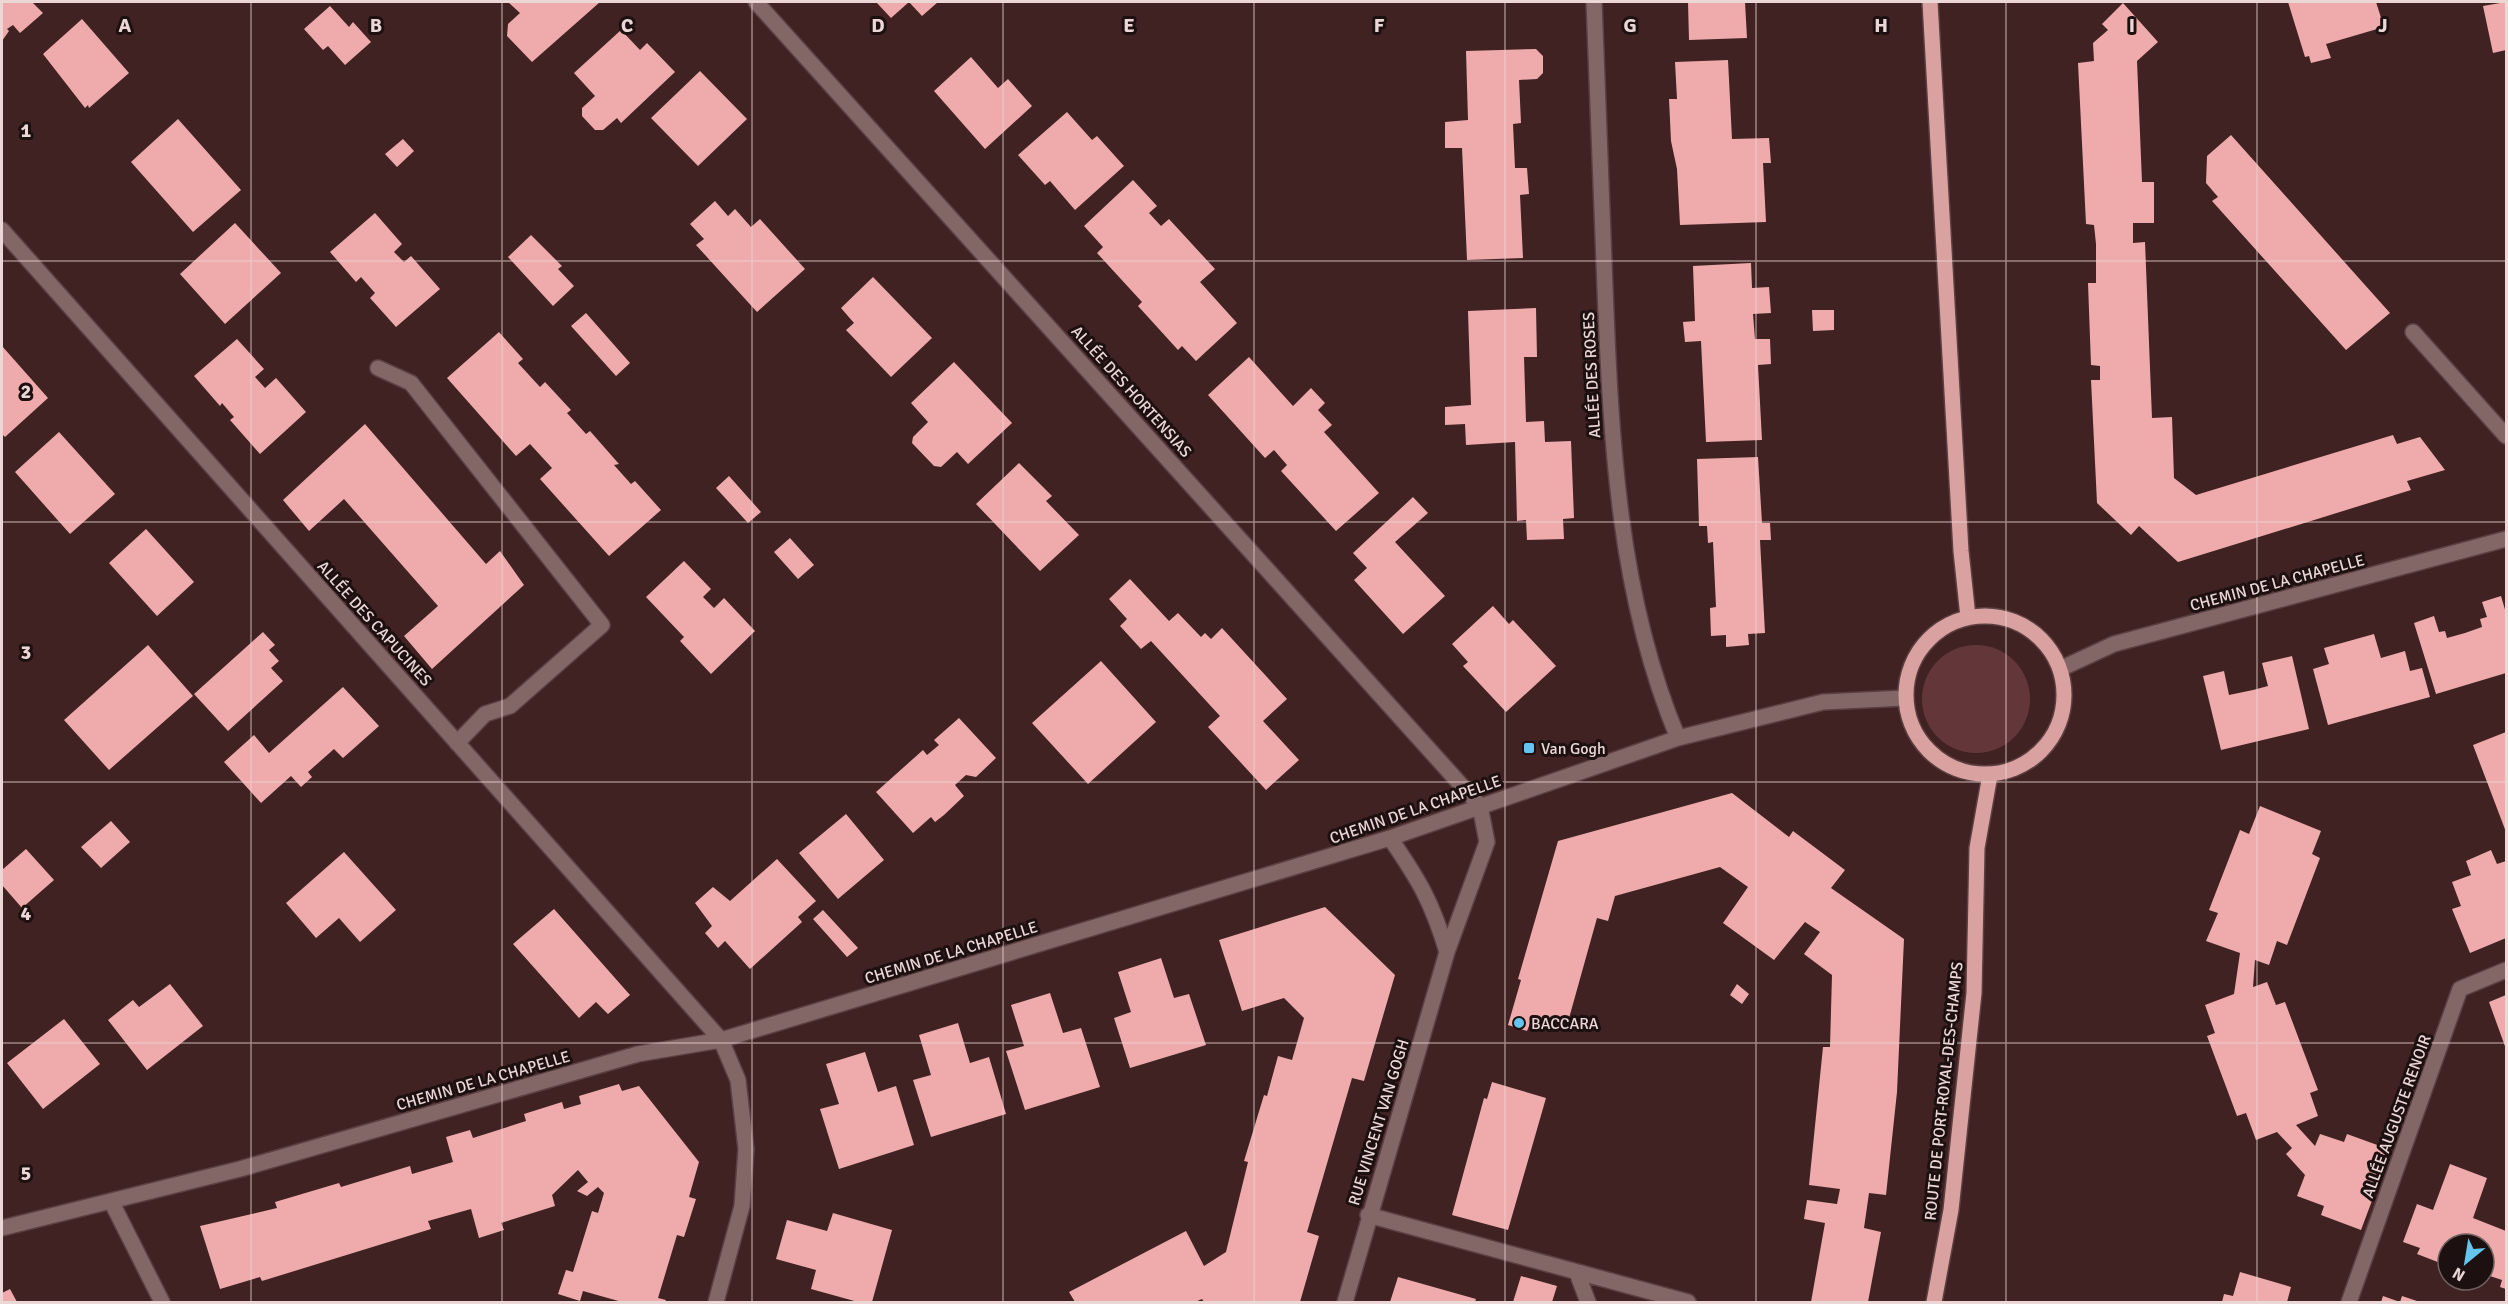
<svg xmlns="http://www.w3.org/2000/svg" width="2508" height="1304" viewBox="0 0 2508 1304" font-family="Signika,sans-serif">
	<rect width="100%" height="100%" fill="#402223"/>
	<path fill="#633739" d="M1922 699a54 54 0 1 1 108 0a54 54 0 1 1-108 0Z"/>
	<path fill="#efabac" d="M2,2h30l11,11 -23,20 -7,-8 -6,4 2,2 -7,10z
		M508,2h92l-68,60 -25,-26 1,-12 12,-11z
		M876,2h62l-16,14 -13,-14 -18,16z
		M1688,2h57l2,36 -58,2z
		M2288,2h88l8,25 -58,17 5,14 -20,5 -2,-7 -4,1z
		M2506,2v48l-13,3 -10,-47z
		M2123,3l35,39 -21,19 5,121h12v41h-21v20l12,-1 7,176 20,-1 2,61 22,17 197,-60 4,9 23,-7 25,33 -38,11 4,9 -233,72 -39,-36 -8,9 -34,-32 -6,-123h9v-14l-9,-1 -3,-82h8v-39l-2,-19 -8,-1 -8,-161 16,-2 -1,-18 15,-13 -6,-6z
		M330,6l19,21 4,-5 18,20 -26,23 -17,-19 -5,4 -19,-21z
		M82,19l47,54 -40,35 -1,-3 -3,3 -42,-54z
		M621,30l19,20 7,-7 28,29 -54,51 -4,-5 -14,12h-8l-13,-14v-8l13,-12 -21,-23z
		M1536,49l7,7v17l-6,6 -18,1 2,43 -8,1 2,44h12l2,26 -9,1 3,63 -56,2 -5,-112h-17v-26l23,-2 -2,-69z
		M971,57l27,31 10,-9 24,27 -47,43 -51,-58z
		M1728,60l4,79 37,-1 2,25h-8l3,59 -86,3 -3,-56 -6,-28 -2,-42h8l-2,-37z
		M700,71l47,48 -49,47 -47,-48z
		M1067,112l25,28 5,-4 27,30 -49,44 -25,-29 -5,4 -27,-30z
		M178,119l63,71 -48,42 -62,-70z
		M2231,135l159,178 -44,37 -134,-149 6,-4 -12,-14 1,-27z
		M403,139l11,12 -17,16 -12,-13z
		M1133,180l24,26 -8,7 12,13 8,-7 46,50 -15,13 37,41 -41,38 -14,-15 -4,4 -40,-44 4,-4 -45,-49 6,-6 -19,-21z
		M715,201l13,15 7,-7 16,18 9,-8 45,50 -48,43 -61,-67 8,-6 -14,-15z
		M375,213l27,31 -8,8 10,10 7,-6 29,33 -44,38 -26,-29 5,-5 -14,-16 -5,5 -26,-30z
		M235,223l46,50 -56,51 -45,-50z
		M531,235l31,31 -4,3 16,17 -21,20 -45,-49z
		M1751,263l1,25 17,-1 2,26 -18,1 2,25h15l1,25 -13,1 4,75 -56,2 -5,-101 -16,1 -2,-20 12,-1 -2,-55z
		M873,277l59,61 -41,39 -45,-47 8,-7 -13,-15z
		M1536,308l1,49h-13l2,65 18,-1 1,21 26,-1 3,77 -11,1 1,20 -37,1 -1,-20 -9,1 -2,-79 -49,3 -1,-21 -20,1v-18l26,-2 -3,-94z
		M1812,310h22v20l-21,1z
		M586,313l44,50 -14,13 -45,-50z
		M499,332l24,27 -5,4 22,24 5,-5 26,28 -4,3 19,21 4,-3 29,33 -5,1 17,19 4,-3 26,29 -52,46 -69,-77 12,-11 -22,-24 -14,12 -69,-78z
		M237,339l27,30 -9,8 10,11 11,-10 30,34 -46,42 -30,-34 4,-3 -12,-14 -2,3 -26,-30z
		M2,346l46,52 -43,39 -3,-3z
		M1249,357l44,49 18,-18 14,15 -7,7 14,15 -8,7 55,61 -43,38 -55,-60 6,-6 -13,-15 -9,8 -57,-63z
		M954,362l58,61 -44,41 -11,-12 -16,15 -7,-1 -22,-23 1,-6 15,-15 -17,-19z
		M365,424l121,140 14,-13 24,34 -92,84 -28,-33 34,-30 -94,-107 -35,32 -26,-31z
		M59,432l56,62 -45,40 -55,-62z
		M1758,457l4,66h8l1,17h-11l5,93 -17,1 1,11 -23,2v-12l-15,1 -1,-28 6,-1 -3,-65 -5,1 -1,-17h-8l-2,-67z
		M1019,463l33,33 -6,5 33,34 -39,36 -64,-67z
		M729,476l32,36 -13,11 -32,-35z
		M1413,497l15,16 -33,29 50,54 -42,38 -49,-54 13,-12 -14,-15z
		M146,529l48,53 -37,34 -48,-53z
		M790,538l24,27 -16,14 -24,-27z
		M684,561l27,28 -8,8 11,11 10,-10 31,33 -44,43 -31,-33 4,-4 -38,-40z
		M1130,579l39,42 9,-8 23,24 4,-4 6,6 11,-11 65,71 -24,22 36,39 -33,30 -58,-63 12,-11 -69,-75 -10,8 -21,-23 7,-7 -18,-20z
		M2501,596l5,17v60l-70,21 -22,-71 20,-7 5,16 6,-1 2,7 18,-5 17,-6 -2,-8 7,-2 -5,-15z
		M1493,606l16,18 4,-4 43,46 -50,46 -43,-46 5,-4 -16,-18z
		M263,632l12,13 -6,5 10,11 -8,7 12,13 -55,50 -34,-37z
		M2374,634l7,24 24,-7 5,20 12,-3 8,29 -102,28 -15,-56 16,-5 -5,-16z
		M148,645l45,51 -84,74 -45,-50z
		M2292,656l17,73 -88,21 -18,-74 21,-5 5,24 24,-5 15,-4 -6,-23z
		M1101,661l55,61 -68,62 -56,-61z
		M343,687l36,39 -36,32 -9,-9 -26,23 4,5 -11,10 -10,-11 -30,27 -37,-41 30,-27 15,18z
		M959,718l37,40 -20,19 -10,-2 -11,10 9,11 -20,19 -9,7 -4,-5 -18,16 -37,-41 47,-42 4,5 12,-10 -5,-5z
		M2506,732v100l-33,-87z
		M1732,793l57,44 4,-6 52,39 -14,18 73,51 -7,153 -11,103 -17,-2 -5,35 17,4 -13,70h-57l14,-79 -21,-4 3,-19 30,4 3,-15 -31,-4 14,-138h7l2,-72 -28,-21 16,-22 -15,-10 -31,38 -51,-37 25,-36 -28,-20 -105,29 -7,25 -11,-3 -31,111 -35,-8 -4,10 -19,-6 13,-45 -3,-1 40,-138z
		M2260,806l61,25 -9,23 8,4 -33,87 -10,-4 -8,24 -14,-5 -2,27 14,-5 9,23 9,-3 33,88 -8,3 8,23 -22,9 19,21 5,-12 24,8 3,-8 44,16 -30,80 -40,-15 3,-9 -27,-10 8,-21 -19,-21 6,-6 -15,-16 -21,8 -10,-27 -9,3 -30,-80 8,-3 -10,-28 29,-11 6,-41 -34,-12 12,-28 -9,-3 31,-80 9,4z
		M846,814l38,46 -46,39 -39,-46z
		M111,821l19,21 -29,26 -20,-21z
		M26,849l28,31 -32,28 -20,-23v-15z
		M2491,850l6,14 9,-3v77l-36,15 -18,-44 9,-3 -9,-24 19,-7 -5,-14z
		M344,852l52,58 -36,32 -21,-24 -23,20 -30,-35z
		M777,859l39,42 -18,16 4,5 -52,47 -25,-28 -7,7 -13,-15 7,-7 -17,-23 18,-16 17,14z
		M1325,907l70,68 -31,106 -12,-3 -45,154 12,4 -19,66h-96l-2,-3 -7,3h-120l-6,-10 117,-61 18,35 22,-14 22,-90 -4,-1 20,-66 3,1 11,-40 14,4 12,-42 -20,-20 -42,13 -23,-71z
		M554,909l76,86 -22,19 -12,-12 -17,16 -66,-74z
		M823,910l35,38 -11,9 -34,-38z
		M1161,958l13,40 15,-4 17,51 -76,23 -16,-50 17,-6 -13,-40z
		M170,984l33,42 -56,44 -39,-50 25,-20 6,7z
		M1737,984l12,10 -7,10 -12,-9z
		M1050,993l13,40 18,-5 19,59 -75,23 -19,-59 18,-5 -13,-41z
		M2506,995v54l-17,-47z
		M64,1019l36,45 -57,45 -36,-46z
		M958,1023l12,40 19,-6 17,57 -75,23 -18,-57 18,-5 -12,-40z
		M865,1052l13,40 18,-6 18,59 -75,24 -19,-60 19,-5 -13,-40z
		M1492,1082l54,16 -38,132 -56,-15 32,-117 3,1z
		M619,1084l3,7 17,-5 60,76 -10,35 7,2 -12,38 -7,-2 -19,63 8,2 -1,2h-43l-39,-11 -3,10 -22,-7 8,-24 7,2 19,-61 6,2 6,-20 -6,-6 -11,9 -10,-5 11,-9 -10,-12 -26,25 3,11 -54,17 3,7 -25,8 -8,-29 -43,12 3,8 -169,52 -2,-4 -40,12 -20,-63 77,-18 -2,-6 64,-19 2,4 69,-21 2,8 41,-12 -7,-25 24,-7 3,8 53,-17 -2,-7 38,-12 2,7 17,-5 -2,-8z
		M2450,1164l37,14 -14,40 33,13v58l-6,-2 2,-7 -18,-6v-30h-36v22l-31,-12 3,-6 -17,-6 14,-38 16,6z
		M833,1213l59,17 -20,72h-14l-47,-13 5,-19 -40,-11 11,-39 40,11z
		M2240,1272l51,15 -4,15h-65l2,-8 9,2z
		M1521,1276l36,10 -5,16h-39z
		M1398,1277l78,22 -1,3h-85z
		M10,1289l7,13h-15v-9z
		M2383,1296l17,6 2,-6 18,6h-39z"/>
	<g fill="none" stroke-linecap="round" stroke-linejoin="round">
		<g stroke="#5c3f40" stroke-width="18">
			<path id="minor" d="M756,2l724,804
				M1594,2c4,95 7,190 11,286 6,152 13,307 73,450
				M2,230l719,810 17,40 8,69 -4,57 -26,96
				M2413,332l93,104
				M378,368l33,15 191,242 -92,81 -25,8 -28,29
				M2060,669l54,-25 392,-105
				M1390,838c29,42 42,64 57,114
				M111,1201l51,101
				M1368,1215l320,87
				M2,1228l238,-59 398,-115 83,-14 669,-202 288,-100 145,-36 82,-4
				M1577,1273l11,29
				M1345,1302l102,-350 40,-110 -7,-36
				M2349,1302l111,-313 46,-19"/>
		</g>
		<g stroke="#5c3f40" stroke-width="18">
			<path id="major" d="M1930,2l31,549 7,66
				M1906 695a79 79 0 1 1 158 0a79 79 0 1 1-158 0Z
				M1934,1302l17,-92 23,-217 3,-145 13,-73"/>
		</g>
		<use href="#minor" stroke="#836767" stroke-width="15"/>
		<use href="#major" stroke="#daa1a1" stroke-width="15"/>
	</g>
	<path fill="none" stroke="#ecd7d7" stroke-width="1.5" stroke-opacity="0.55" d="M251,2v1300M502,2v1300M752,2v1300M1003,2v1300M1254,2v1300M1505,2v1300M1756,2v1300M2006,2v1300M2257,2v1300M2,261h2504M2,522h2504M2,782h2504M2,1043h2504"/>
	<g fill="#64c5ee" stroke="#1d1010" stroke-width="2">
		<rect x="1523" y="742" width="12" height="12" rx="3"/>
		<circle cx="1519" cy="1023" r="6"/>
	</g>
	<g text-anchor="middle" stroke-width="6" stroke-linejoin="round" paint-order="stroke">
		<g font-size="16" fill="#ecd7d7" stroke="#1d1010">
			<text transform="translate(1591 375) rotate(-93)" y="6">ALLÉE DES ROSES</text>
			<text transform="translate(1132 391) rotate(48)" y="6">ALLÉE DES HORTENSIAS</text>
			<text transform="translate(2277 582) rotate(-15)" y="6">CHEMIN DE LA CHAPELLE</text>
			<text transform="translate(375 623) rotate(48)" y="6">ALLÉE DES CAPUCINES</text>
			<text transform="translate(1415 809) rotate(-19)" y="6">CHEMIN DE LA CHAPELLE</text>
			<text transform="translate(951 952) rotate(-17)" y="6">CHEMIN DE LA CHAPELLE</text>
			<text transform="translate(483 1080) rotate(-16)" y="6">CHEMIN DE LA CHAPELLE</text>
			<text transform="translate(1943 1091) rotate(-84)" y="6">ROUTE DE PORT-ROYAL-DES-CHAMPS</text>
			<text transform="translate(2396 1116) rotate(-70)" y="6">ALLÉE AUGUSTE RENOIR</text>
			<text transform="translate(1378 1122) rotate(-73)" y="6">RUE VINCENT VAN GOGH</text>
		</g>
		<g font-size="16" fill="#ecd7d7" stroke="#1d1010" text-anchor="start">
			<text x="1541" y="754">Van Gogh</text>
			<text x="1531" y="1029">BACCARA</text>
		</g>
	</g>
	<g font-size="20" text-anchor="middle" font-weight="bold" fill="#ecd7d7" stroke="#1d1010" stroke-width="6" stroke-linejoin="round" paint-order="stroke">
		<text x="125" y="32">A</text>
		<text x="376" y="32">B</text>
		<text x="627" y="32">C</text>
		<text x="878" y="32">D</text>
		<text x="1129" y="32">E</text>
		<text x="1379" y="32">F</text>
		<text x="1630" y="32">G</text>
		<text x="1881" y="32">H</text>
		<text x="2132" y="32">I</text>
		<text x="2383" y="32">J</text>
		<text x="26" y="137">1</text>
		<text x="26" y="398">2</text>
		<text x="26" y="659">3</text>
		<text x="26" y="920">4</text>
		<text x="26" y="1180">5</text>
	</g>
	<rect width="2508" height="1304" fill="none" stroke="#ecd7d7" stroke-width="6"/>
	<g transform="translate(2466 1262) rotate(210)"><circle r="28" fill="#1d1010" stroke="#706060" stroke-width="1.5"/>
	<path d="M0-4.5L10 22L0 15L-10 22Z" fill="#64c5ee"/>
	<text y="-9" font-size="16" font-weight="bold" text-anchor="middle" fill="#ecd7d7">N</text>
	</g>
</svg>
